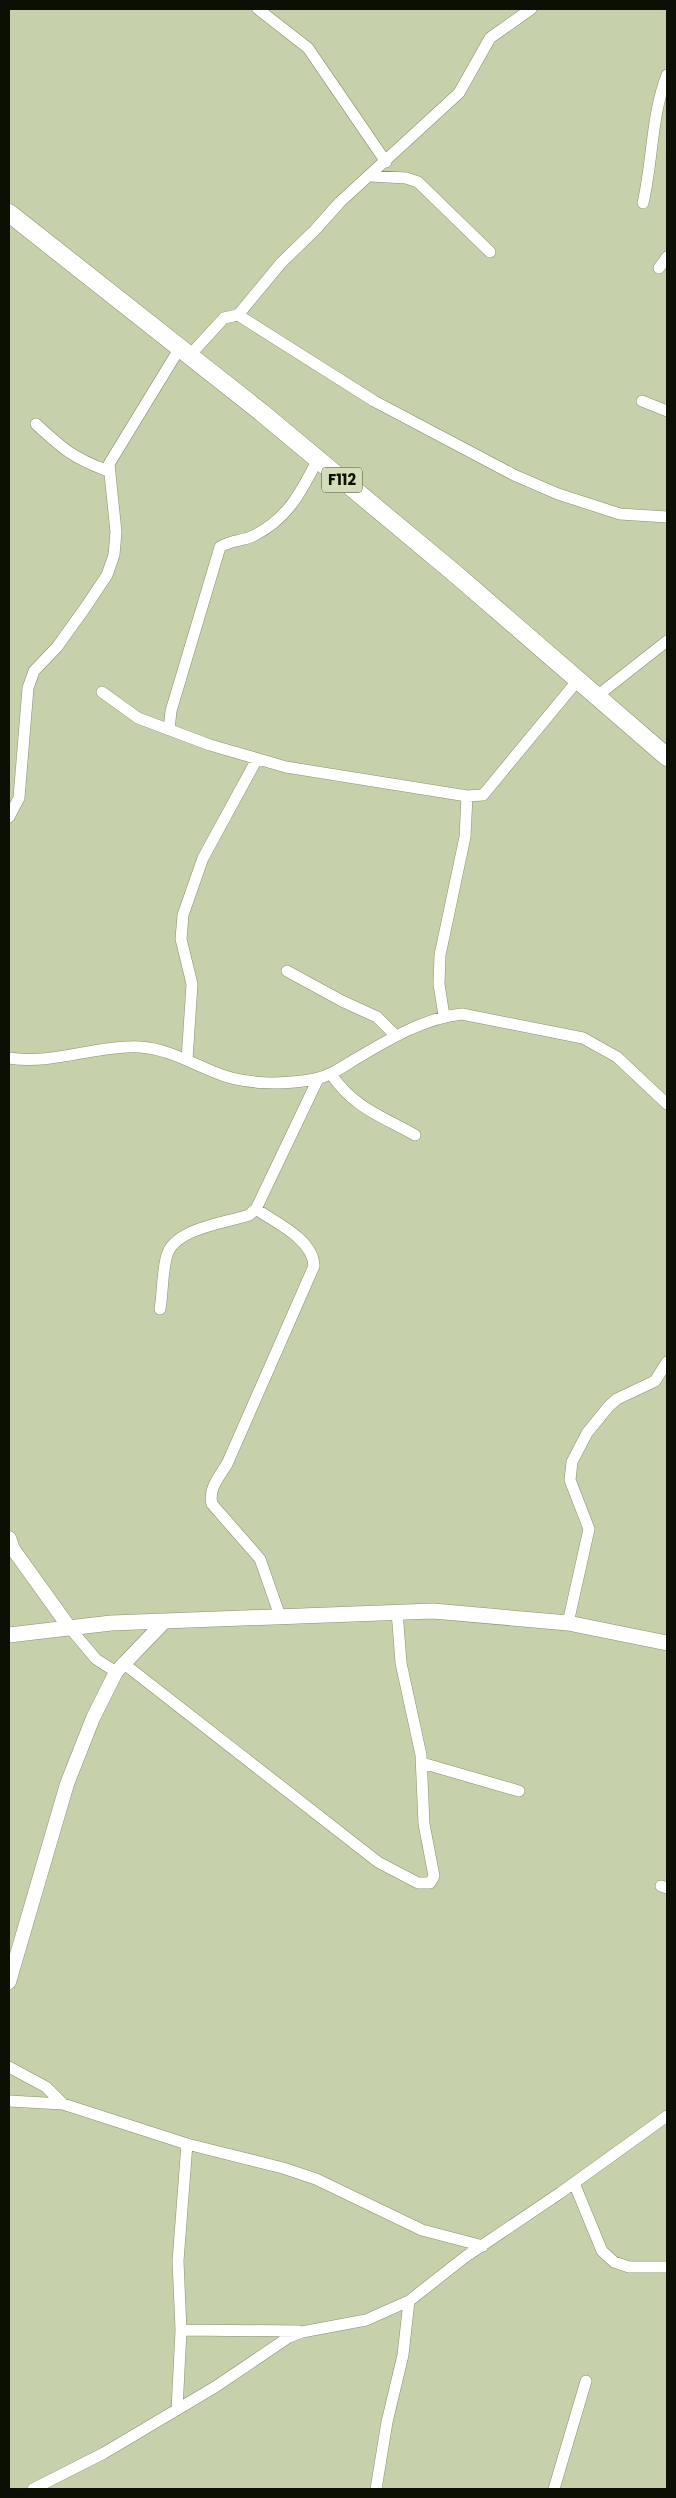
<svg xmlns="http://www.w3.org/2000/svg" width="676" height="2498" viewBox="0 0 676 2498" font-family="Poppins,sans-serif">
	<rect width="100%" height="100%" fill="#c6d1ac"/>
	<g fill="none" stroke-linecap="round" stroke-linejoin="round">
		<g stroke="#87916e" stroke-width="12">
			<path id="minor" d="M258,9l50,39 78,114
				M371,176l35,2 12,4 72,70
				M643,203c10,-43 8,-87 24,-128
				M659,268l8,-11
				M238,315l136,86 140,74 44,19 62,20 47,3
				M191,354l33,-36 14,-3 43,-52 34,-33 25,-28 119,-109 31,-55 41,-29
				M642,401l25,10
				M36,424c27,25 37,34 72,47
				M102,692l36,26 72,27 76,22 181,29 16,-1 95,-115
				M597,696l70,-55
				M169,730l2,-19 49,-164c10,-7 23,-6 33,-11 35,-17 48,-44 65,-77
				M9,817l10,-19 9,-110 6,-17 23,-24 28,-39 22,-33 7,-20 2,-23 -7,-68 72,-118
				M287,971l55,30 35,16 19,19
				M444,1016l-5,-32 1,-29 25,-118 2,-41
				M9,1058c45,7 86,-13 131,-11 28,2 49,15 74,25 29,13 70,13 101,7 16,-3 30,-14 44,-22 32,-19 66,-39 103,-43l121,24 34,19 50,47
				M187,1060l5,-76 -11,-45 2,-24 20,-57 54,-99
				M331,1074c22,33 50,42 84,61
				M256,1209c20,14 57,30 58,57l-87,198c-8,13 -19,25 -15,40l48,55 20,57
				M160,1309c3,-17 2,-38 7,-54 8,-27 59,-32 82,-40l7,-6 62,-130
				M568,1623l21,-94 -19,-49 2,-18 15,-29 22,-27 8,-7 38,-18 12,-19
				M69,1627l27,32 20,13
				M123,1663l255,199 40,21h12l4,-7 -10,-52 -3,-69 -20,-92 -4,-52
				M422,1763l97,28
				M661,1886l6,2
				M9,2067l37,20 17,17
				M9,2101l54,3 124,40 96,24 33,11 106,51 61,16
				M574,2183l28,68 12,11 15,5h38
				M181,2330l118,1
				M177,2410l4,-80 -3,-69 9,-117
				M33,2489l71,-36 111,-66 74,-50 13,-5 64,-12 43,-19 56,-44 95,-64 107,-77
				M376,2489l11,-67 16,-67 6,-54
				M554,2489l32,-108"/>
		</g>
		<g stroke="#87916e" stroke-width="15">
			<path id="tertiary" d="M9,1538l4,11 56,78
				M9,1982l58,-198 26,-66 23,-46 49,-51"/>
		</g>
		<g stroke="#87916e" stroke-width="16">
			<path id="secondary" d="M9,1635l102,-12 322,-12 135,12 99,20"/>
		</g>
		<g stroke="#87916e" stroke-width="19">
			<path id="primary" d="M9,213l252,199 191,159 215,186"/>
		</g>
		<use href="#minor" stroke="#fff" stroke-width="11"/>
		<use href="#tertiary" stroke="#fff" stroke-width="14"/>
		<use href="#secondary" stroke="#fff" stroke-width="15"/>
		<use href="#primary" stroke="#fff" stroke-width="18"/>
	</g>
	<g text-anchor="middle" stroke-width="5" stroke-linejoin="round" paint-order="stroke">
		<rect fill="#d3deb9" stroke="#484e3a" stroke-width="1" x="322" y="467.5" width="40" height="25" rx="4"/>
		<g font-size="15" font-weight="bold" fill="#0c1004">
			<text x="342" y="485">F112</text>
		</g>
	</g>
	<rect width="676" height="2498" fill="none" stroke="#0c1004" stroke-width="20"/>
</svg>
